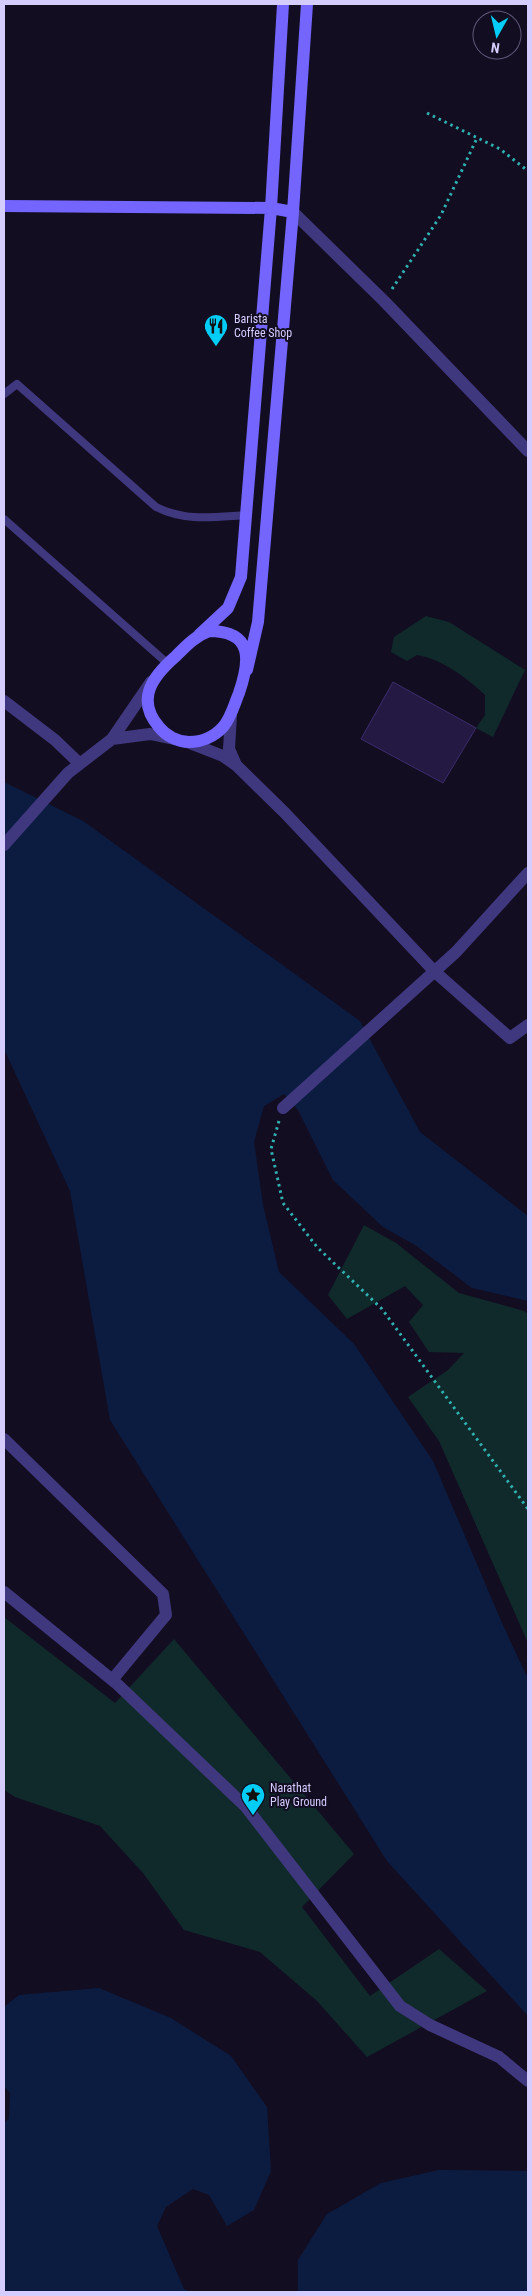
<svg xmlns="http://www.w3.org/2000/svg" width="532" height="2296" viewBox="0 0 532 2296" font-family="'Roboto Condensed',sans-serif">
	<rect width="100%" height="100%" fill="#120d21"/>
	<path fill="#102a2b" d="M426,616l23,6 76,48 -32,67 -17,-9 9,-13v-20c-18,-17 -43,-36 -68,-40l-10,6 -16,-9 3,-15z
		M364,1225l32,18 63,50 65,18 4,3v329l-89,-202 -31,-44 40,-27 16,-17 -35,-1 -20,-30 14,-17 -18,-19 -58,33 -19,-24z
		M4,1617l111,86 59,-64 180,215 -52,53 68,89 69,-47 48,42 -120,66 -50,-56 -57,-49 -76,-22 -41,-57 -43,-47 -85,-29 -11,-7z"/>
	<path fill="#0c1c41" d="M4,782l79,39 277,200 60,111 108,84v85l-56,-13 -57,-43 -32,-18 -50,-47 -35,-70 -14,-16 -20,12 -10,36 9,63 16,67 75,72 79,117 69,162 26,56v337l-141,-155 -277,-441 -40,-229 -66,-142z
		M99,1988l72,30 60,38 36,51 4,64 -17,39 -27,16 -18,-31 -16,-6 -27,18 -9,19 27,63 5,3h-185v-170l5,-3 1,-26 -6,-7v-79l15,-12z
		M439,2170l89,1v121h-230v-32l29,-46 54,-31z"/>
	<path fill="#241942" stroke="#3d2c6d" d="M393,682l83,46 -33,55 -82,-44z"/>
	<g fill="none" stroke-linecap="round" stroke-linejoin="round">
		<path stroke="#2fb0b1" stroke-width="3" stroke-dasharray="2.5 4" stroke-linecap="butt" d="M427,113l73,36 28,22
			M392,289l49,-74 36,-77
			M279,1121l-8,28 12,54 34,44 65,62 146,200"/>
		<path stroke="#40387f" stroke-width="8" d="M4,394l13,-10 139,123c30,15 58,10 90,8
			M4,519l163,144"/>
		<path stroke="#40387f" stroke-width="12" d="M293,212l91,89 144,150
			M151,682l-39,57 38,-5 24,5
			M4,701l51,39 24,23
			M187,742l36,14 13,9 -7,-16 2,-34
			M236,765l49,48 150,159 75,66 18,-13
			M4,845l64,-72 44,-34
			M283,1108l173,-156 72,-79
			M4,1439l159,155 3,21 -54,65
			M4,1592l112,91 130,124 154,199 30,19 69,32 29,24"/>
		<path stroke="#7365fe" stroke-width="12" d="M4,206l267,2 22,4
			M209,631c45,0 41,30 30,62 -5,12 -8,25 -16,34 -9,10 -22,15 -34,15 -11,0 -23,-6 -30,-15 -24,-28 -6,-51 17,-71 10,-10 19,-20 33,-25z
			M199,635l29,-27 13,-31 30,-369 12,-204
			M247,670l11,-48 35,-410 14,-208"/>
	</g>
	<defs>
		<g id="restaurant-pin" transform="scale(1.25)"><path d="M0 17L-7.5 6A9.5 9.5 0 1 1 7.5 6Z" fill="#02cdf6" stroke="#120d21"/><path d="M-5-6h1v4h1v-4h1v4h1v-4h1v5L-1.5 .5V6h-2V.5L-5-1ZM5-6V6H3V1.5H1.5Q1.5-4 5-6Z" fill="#111"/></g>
		<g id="sight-pin" transform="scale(1.25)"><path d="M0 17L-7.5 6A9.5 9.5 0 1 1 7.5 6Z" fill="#02cdf6" stroke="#120d21"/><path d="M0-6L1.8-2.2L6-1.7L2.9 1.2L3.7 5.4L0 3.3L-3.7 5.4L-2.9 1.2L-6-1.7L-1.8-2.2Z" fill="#111"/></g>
	</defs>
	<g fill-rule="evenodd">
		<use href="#restaurant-pin" x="216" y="326"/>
		<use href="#sight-pin" x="253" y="1795"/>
	</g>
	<g text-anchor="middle" stroke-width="4" stroke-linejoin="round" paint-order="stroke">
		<g font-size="12" fill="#d6cdff" stroke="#120d21" text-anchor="start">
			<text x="234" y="323">Barista<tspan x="234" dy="14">Coffee Shop</tspan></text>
			<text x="270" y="1792">Narathat<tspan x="270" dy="14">Play Ground</tspan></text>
		</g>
	</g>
	<rect width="532" height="2296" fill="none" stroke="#d6cdff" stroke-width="10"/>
	<g transform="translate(497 35) rotate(188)"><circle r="24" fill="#120d21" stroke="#605a7a"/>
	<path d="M0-4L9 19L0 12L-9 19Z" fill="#02cdf6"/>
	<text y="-8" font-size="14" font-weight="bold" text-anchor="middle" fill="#d6cdff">N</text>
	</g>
</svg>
